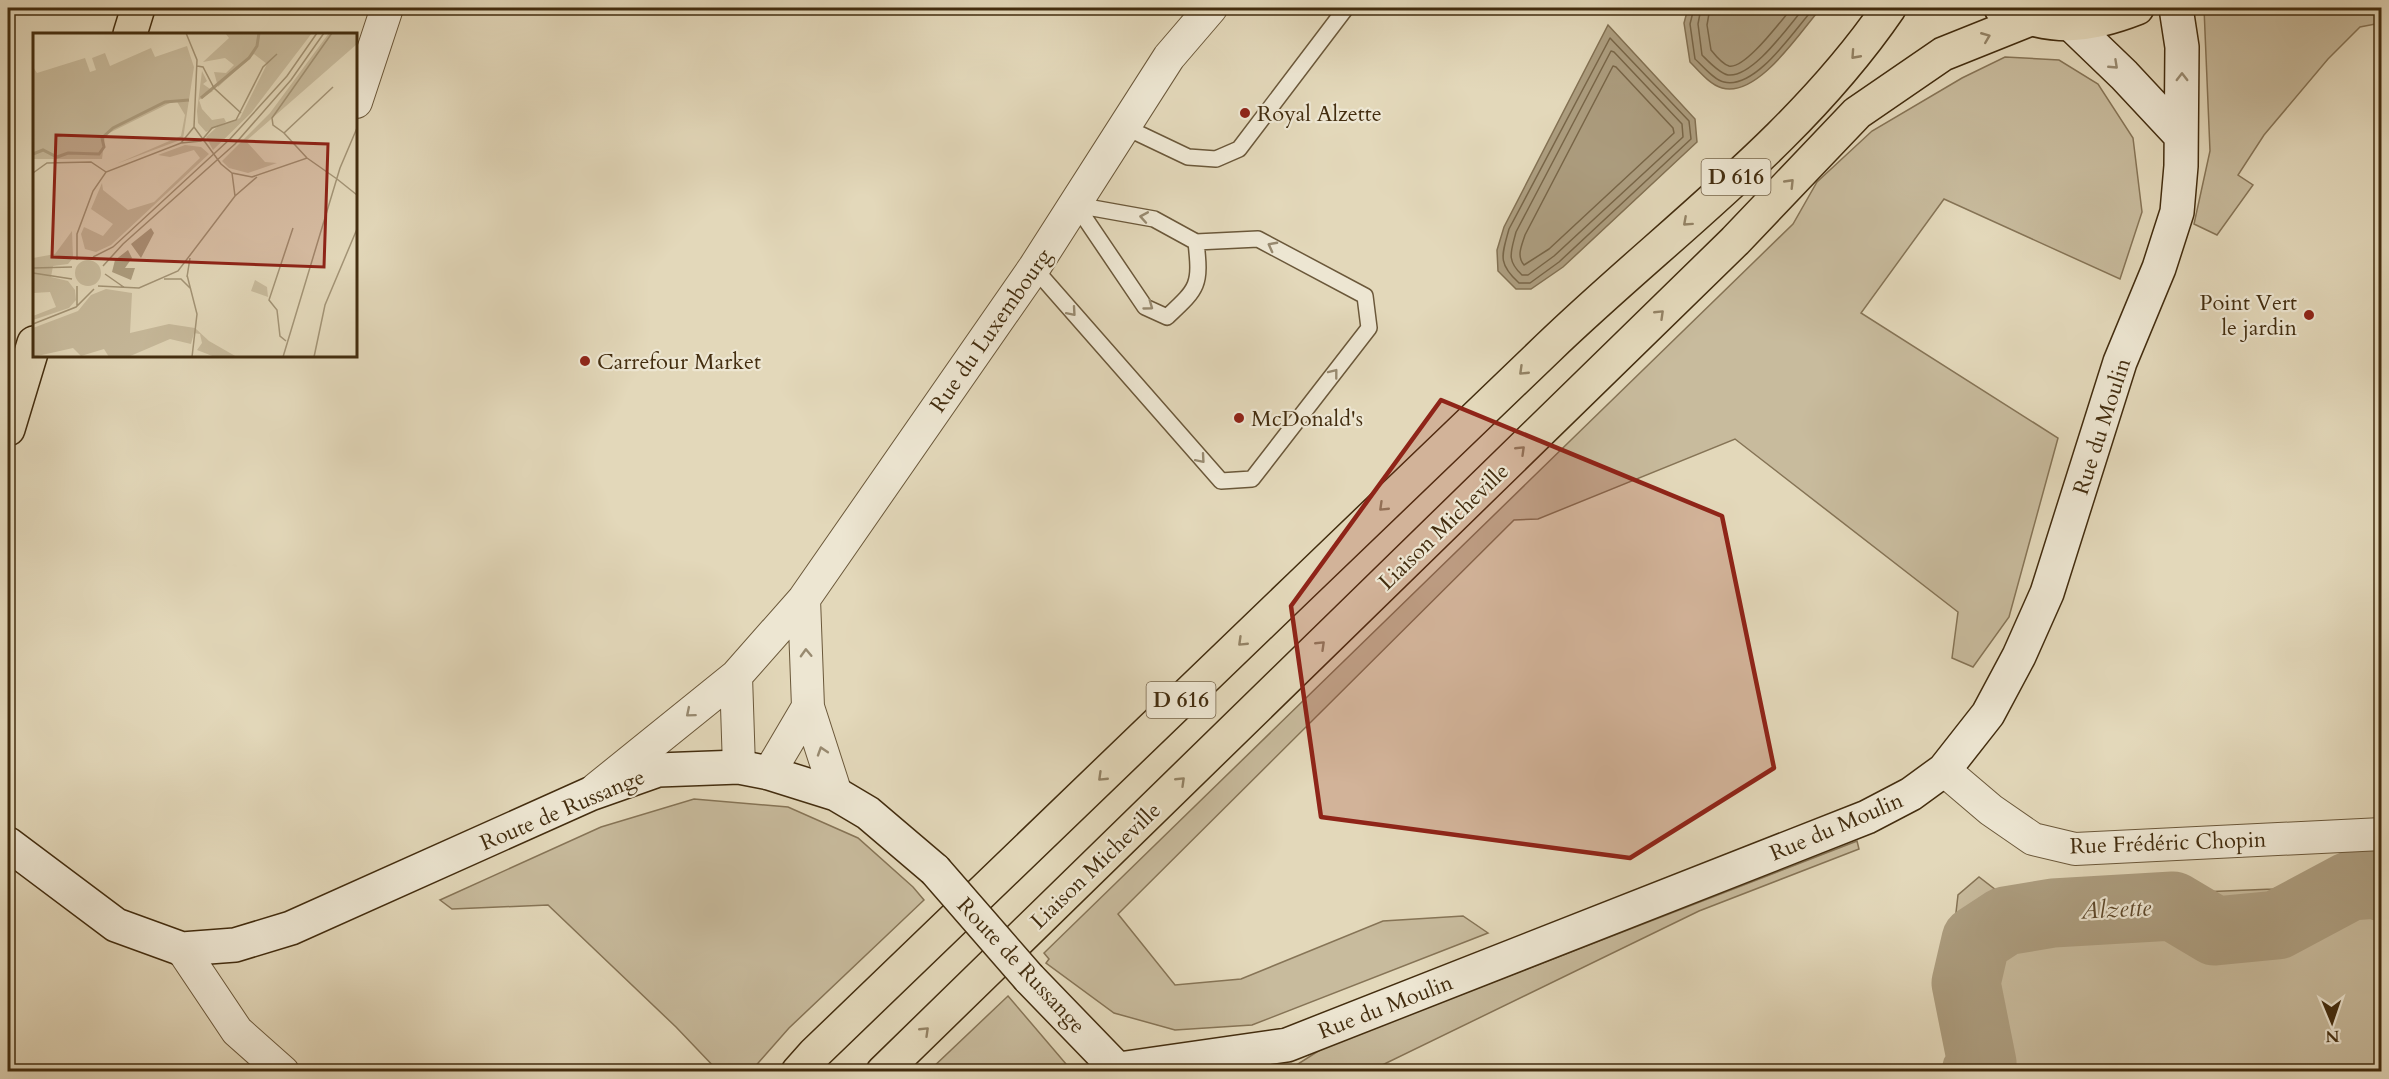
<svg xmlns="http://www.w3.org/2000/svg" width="2389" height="1079" viewBox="0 0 2389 1079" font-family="Cardo,serif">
	<rect width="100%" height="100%" fill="#e3d8ba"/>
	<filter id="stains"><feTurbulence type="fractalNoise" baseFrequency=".00333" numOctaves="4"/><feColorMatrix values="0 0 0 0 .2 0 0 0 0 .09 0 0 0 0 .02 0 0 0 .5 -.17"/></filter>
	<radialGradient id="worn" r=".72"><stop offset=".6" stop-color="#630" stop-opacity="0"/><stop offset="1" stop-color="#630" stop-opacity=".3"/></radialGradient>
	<path fill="#c8bb9d" stroke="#867456" stroke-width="1.5" d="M2204,8h177v15l-21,4 -32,32 -64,76 -26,40 15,10 -36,50 -23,-11 16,-73z
		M2005,57l54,3 39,24 35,54 9,74 -22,67 -176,-80 -83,114 197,125 -49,179 -36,50 -21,-9 6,-46 -223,-173 -197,80 -24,1 -396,394 57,71 66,-6 142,-58 80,-5 25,17 -236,92 -77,5 -61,-17 -68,-50 3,-4 -5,-6 749,-729 24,-42 55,-51 90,-53z
		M694,799l94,8 70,31 55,49 11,13 -135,128 -38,43h-33l-42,-44 -128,-122 -96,4 -12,-9 161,-73z
		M1857,841l2,8 -160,62 -329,160h-83l36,-23z
		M2381,861v210h-426l-12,-44 15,-132 21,-18 30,23 264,-11 84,-26z
		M1008,996l64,75h-143z"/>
	<path fill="#ad9e80" stroke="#837153" stroke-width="1.5" d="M1688,8h133c-21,24 -63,90 -99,80 -12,-3 -24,-18 -32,-26l-6,-39z
		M1608,25l87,94 2,23 -134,125 -32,22h-15l-18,-18 -1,-21 7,-23z"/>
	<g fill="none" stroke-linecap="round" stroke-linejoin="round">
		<path stroke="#786648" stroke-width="1.5" d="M1694,8l-4,16 5,35c8,7 19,21 29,23 32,8 71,-53 90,-74
			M1701,8l-3,16 4,31c7,7 17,18 26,20 25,3 61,-50 76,-67
			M1710,8l-3,17 4,25c4,5 11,14 18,16 16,4 53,-47 63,-58
			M1610,38l79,83 2,18 -132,123 -29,21h-11c-22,-20 -17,-28 -10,-54z
			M1611,51l3,1 68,72 1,13 -129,119 -26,19h-6c-16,-15 -11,-23 -6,-43z
			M1613,66l3,1 57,61 1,5 -125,116 -25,16c-8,-9 -2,-20 1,-30z"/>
		<path stroke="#ad9e80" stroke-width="69" d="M1976,1072l6,-9 -16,-80 10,-43 29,-19 48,-8 120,-7 42,25 62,-6 73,-39 26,-2 6,3"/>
		<g stroke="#6b583a" stroke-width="18">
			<path id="lane" d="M1125,127l63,30 28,2 23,-10 107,-141
				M1034,268l187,213 31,-2 117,-151 -4,-32 -107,-57 -62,3 -42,-23 -78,-14 69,102 22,10c31,-29 34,-31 29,-75"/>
		</g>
		<g stroke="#6b583a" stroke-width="34">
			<path id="street" d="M356,102l31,-94
				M804,599l4,108 28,87
				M736,676l3,91
				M1944,770l47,40 42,29 42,10 307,-15
				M769,773l39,-66
				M596,789l140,-113 68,-77 230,-331 135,-211 42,-49
				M182,949l55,82 46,41"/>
		</g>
		<g stroke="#432d0f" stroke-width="36">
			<path id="secondary" d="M2072,25l52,50 57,61
				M8,844l108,81 66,24 53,-4 56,-17 299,-134 68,-24 81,-3 30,6 67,21 32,19 67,57
				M1029,978l91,94
				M1119,1069l168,-24 580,-228 44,-23 33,-24 44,-56 31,-58 28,-63 73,-231 39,-94 18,-56 4,-46 1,-119 -6,-39"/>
		</g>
		<g stroke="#432d0f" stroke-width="36">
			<path id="primary" d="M2001,8c51,22 85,20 136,0
				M130,34l8,-26
				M8,429l26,-86"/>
		</g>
		<g stroke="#432d0f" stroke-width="36">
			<path id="highway" d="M798,1072l16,-18c245,-236 489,-471 734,-706 115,-111 250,-207 341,-340
				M883,1072l852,-831 122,-128 86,-59 85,-34"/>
		</g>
		<use href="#lane" stroke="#ede6d2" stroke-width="15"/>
		<use href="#street" stroke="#ede6d2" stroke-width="32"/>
		<use href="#secondary" stroke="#ede6d2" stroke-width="33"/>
		<use href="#primary" stroke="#e3d8ba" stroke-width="33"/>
		<use href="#highway" stroke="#e3d8ba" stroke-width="33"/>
		<g stroke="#432d0f" stroke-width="36" stroke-linecap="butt">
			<path id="secondary-bridge" d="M935,870l94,108"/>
		</g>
		<use href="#secondary-bridge" stroke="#ede6d2" stroke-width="33"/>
	</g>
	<defs><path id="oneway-chevron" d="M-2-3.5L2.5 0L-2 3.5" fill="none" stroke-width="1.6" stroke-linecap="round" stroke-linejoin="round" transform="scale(1.5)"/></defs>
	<g stroke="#938264">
		<use href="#oneway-chevron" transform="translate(1986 37) rotate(-22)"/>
		<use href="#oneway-chevron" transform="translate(1855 55) rotate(132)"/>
		<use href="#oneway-chevron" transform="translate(1790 183) rotate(-46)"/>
		<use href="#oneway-chevron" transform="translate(1687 222) rotate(138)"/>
		<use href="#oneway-chevron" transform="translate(1660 314) rotate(-44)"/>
		<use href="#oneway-chevron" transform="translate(1523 371) rotate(136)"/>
		<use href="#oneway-chevron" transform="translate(1521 450) rotate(-44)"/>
		<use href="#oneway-chevron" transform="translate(1383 507) rotate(136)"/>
		<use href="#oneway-chevron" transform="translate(1242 642) rotate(136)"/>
		<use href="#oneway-chevron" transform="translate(1321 645) rotate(-44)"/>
		<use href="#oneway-chevron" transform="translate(1102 777) rotate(136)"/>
		<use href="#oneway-chevron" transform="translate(1181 781) rotate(-44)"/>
		<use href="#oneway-chevron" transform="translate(925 1031) rotate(-44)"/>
	</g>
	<g stroke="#988a70">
		<use href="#oneway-chevron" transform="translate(2114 65) rotate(43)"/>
		<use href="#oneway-chevron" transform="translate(2182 77) rotate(-90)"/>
		<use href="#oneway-chevron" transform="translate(1144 217) rotate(-170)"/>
		<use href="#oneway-chevron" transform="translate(1272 246) rotate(-152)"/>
		<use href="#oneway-chevron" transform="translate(1149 306) rotate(36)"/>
		<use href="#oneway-chevron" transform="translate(1072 312) rotate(49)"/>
		<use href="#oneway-chevron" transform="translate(1334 373) rotate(-52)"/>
		<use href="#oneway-chevron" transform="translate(1201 459) rotate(49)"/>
		<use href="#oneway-chevron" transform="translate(806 653) rotate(-92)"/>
		<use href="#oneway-chevron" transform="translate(690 713) rotate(140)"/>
		<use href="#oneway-chevron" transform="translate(822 751) rotate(-108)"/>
	</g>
	<path fill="#8f2418" fill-opacity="0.2" stroke="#8f2418" stroke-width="4.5" stroke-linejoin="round" d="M1441,400l281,116 52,252 -144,90 -309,-41 -30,-211z"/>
	<g fill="#8f2418" stroke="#ede6d2" stroke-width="2">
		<circle cx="1245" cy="113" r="6"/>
		<circle cx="2309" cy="315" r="6"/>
		<circle cx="585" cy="361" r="6"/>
		<circle cx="1239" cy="418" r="6"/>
	</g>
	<g text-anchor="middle" stroke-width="4.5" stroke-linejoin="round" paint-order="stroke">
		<g fill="#ede6d2" stroke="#76644a" stroke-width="1.5">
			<rect x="1701.5" y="159" width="69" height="36" rx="4.5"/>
			<rect x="1146.5" y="682" width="69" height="36" rx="4.5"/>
		</g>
		<g font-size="21" font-weight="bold" fill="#432d0f">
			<text x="1736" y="184">D 616</text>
			<text x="1181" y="707">D 616</text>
		</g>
		<g font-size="22" fill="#432d0f" stroke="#ede6d2" text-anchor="start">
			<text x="1257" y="121">Royal Alzette</text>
			<text x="2297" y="310" text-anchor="end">Point Vert<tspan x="2297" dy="25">le jardin</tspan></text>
			<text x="597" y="369">Carrefour Market</text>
			<text x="1251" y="426">McDonald's</text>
		</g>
		<g font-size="22" fill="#432d0f" stroke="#ede6d2">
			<text transform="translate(990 330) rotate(-55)" y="8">Rue du Luxembourg</text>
			<text transform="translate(2101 426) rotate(-72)" y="8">Rue du Moulin</text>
			<text transform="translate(1443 526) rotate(-44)" y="8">Liaison Micheville</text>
			<text transform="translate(562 809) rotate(-23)" y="8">Route de Russange</text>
			<text transform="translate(1836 826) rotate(-23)" y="8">Rue du Moulin</text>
			<text transform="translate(2168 842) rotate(-2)" y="8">Rue Frédéric Chopin</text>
			<text transform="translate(1095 865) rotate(-44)" y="8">Liaison Micheville</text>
			<text transform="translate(1022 965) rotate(47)" y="8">Route de Russange</text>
			<text transform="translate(1385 1006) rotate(-21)" y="8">Rue du Moulin</text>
		</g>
		<g font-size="24" font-style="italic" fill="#5e492b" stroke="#ede6d2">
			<text transform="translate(2116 909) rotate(-3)" y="8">Alzette</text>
		</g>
	</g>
	<g transform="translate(33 33)">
		<rect width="324" height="324" fill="#e3d8ba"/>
		<path d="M192,0h87l-61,80 -38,37 -7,-13 11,-10 23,-9 27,-54 -13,-10 -36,33 -4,-15 12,1 8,-8 -9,-7 -22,4 26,-24zM296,0h28v11l-111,97 19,21 12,1 -29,10 -19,-5 -7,-7 48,-48zM154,13l7,21 -11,72 -67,25 65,-28 4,-21 -9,-15 -71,35 -3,24h-69v-92l4,6 48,-15 5,14 6,-2 -4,-12 13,-5 5,13 41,-18 4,9zM169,38l5,10 -4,3 10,7 -14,9 3,9 10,11 12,-2 2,4 -20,10 -8,-9 -1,-12zM152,112l16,2 8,7 -98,91 -15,7 -11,-3 -4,-15 3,-7 19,9 10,-12 -22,-15 11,-26 1,7 25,20 26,-8 46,-44 -6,-8 -24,7 -12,-2zM39,198l1,27 -5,6 -15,2 -2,11 17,4 7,9 1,10 -7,8 -36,12v-4l23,-9 -6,-15 -17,1v-35l22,-4zM42 240a13 13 0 1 1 26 0a13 13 0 1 1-26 0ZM222,247l12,7 1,10 -17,-6zM73,256l26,4 -2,40 39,-9 26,4 14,13 28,16h-22l-18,-7 5,-7 -2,-9 -6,-1 -3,11 -21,-5 -42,18h-19l-5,-8 -23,7 -8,-8 -40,9v-29l45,-17 13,-16z" fill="#c8bb9d"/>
		<path d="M118,195l3,5 -13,25 -10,-14zM95,217l4,8 -7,10h10l-4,12 -19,-8 3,-12z" fill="#ad9e80"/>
		<path fill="none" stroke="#ad9e80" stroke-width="3" d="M168,65l48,-40 8,-12 2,-13M0,121l10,-4 14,7 11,-4 31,1 5,-7 -2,-9 11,-10 52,-26 24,-2"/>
		<path fill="none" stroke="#a39476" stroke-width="1.5" d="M153,0l11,27 -3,67 27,37 11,9 20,4 55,-19 30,21M164,33l6,1 11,21 27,25M251,100l-11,-8 -1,-7 60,-85M148,110l13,-16M274,125l-23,-25 49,-46M0,140l14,-10 44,-1 15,10M199,140l3,23M304,146l20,16M60,224l20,-10 117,-108 57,-63 30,-43M44,227v-26l16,-43 13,-19 75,-29 20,-2 11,-13 24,-8 27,-53 14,-13M70,233l20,-22 112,-100 56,-64 33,-47M0,235l39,-1M0,240l39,6M72,241l20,14M154,242l10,39 -5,43M154,244l3,-19M131,246h17l10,10M65,253l41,2 39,-17 57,-75 22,-19M44,273v-20M0,291l43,-17 18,-18M253,308l-6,-5 -3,-26 -8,-10 24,-72M250,324l57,-189 17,-40M281,324l11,-52 32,-76"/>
		<path fill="#8f2418" fill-opacity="0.15" stroke="#8f2418" stroke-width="3" d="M23,102l272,9 -4,123 -272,-10z"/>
		<rect width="324" height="324" fill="none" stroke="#432d0f" stroke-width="3"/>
	</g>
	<rect width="2389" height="1079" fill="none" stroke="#e3d8ba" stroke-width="30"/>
	<rect x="9" y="9" width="2371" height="1061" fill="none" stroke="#432d0f" stroke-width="3"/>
	<rect x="15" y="15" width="2359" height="1049" fill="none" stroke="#432d0f" stroke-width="1.5"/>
	<g transform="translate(2332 1022) rotate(178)" stroke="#ede6d2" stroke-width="4.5" paint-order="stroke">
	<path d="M0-4.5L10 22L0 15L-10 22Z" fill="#432d0f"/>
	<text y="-9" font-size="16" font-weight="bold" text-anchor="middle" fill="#432d0f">N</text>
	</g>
	<rect width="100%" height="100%" filter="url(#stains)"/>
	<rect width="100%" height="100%" fill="url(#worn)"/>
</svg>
